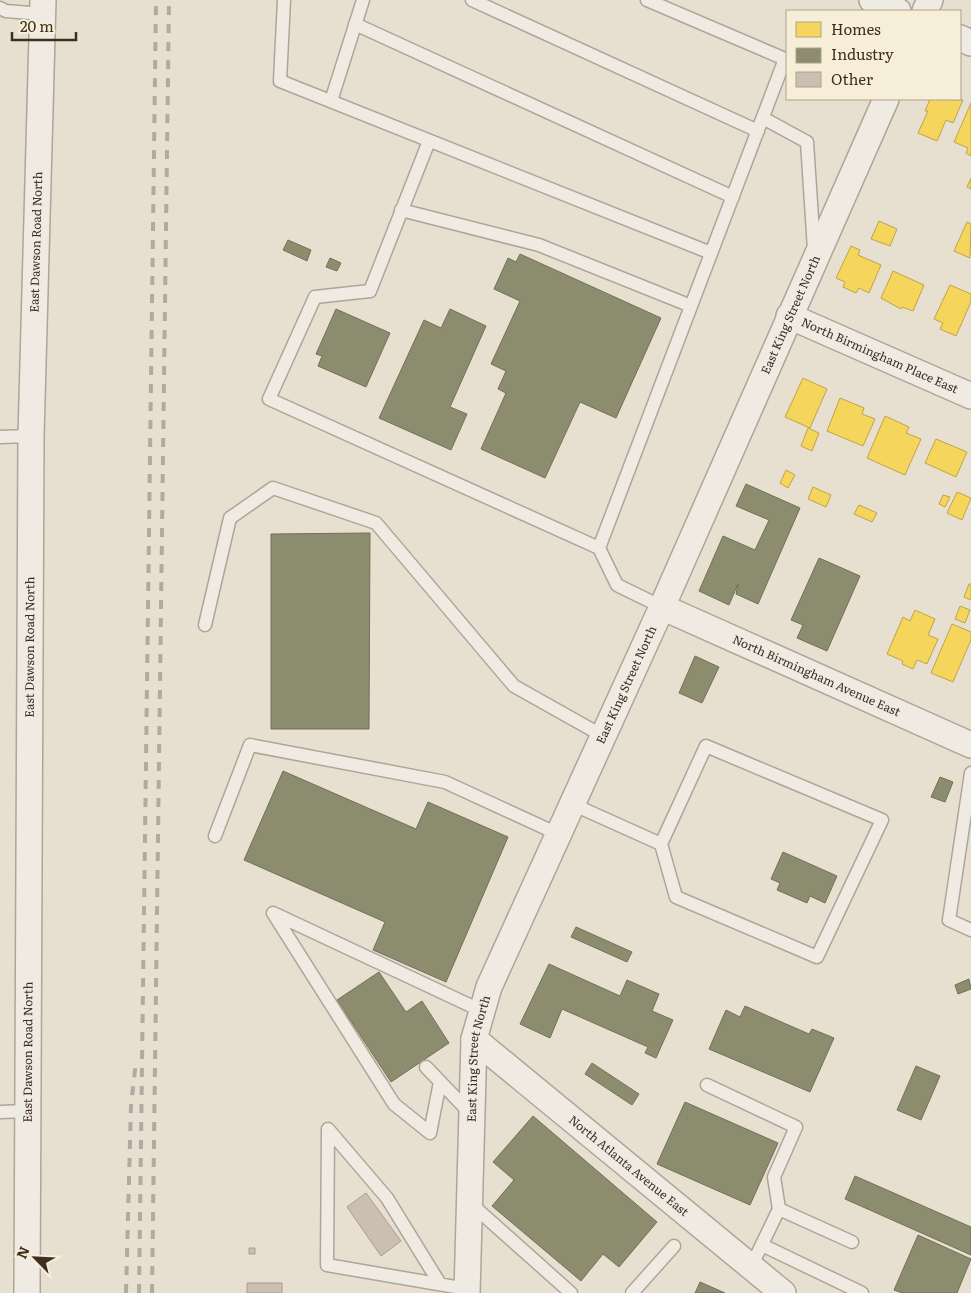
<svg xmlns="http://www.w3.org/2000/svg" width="971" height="1293" viewBox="0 0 971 1293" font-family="Literata,serif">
	<rect width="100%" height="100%" fill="#e7e0d1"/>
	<path fill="#f6d55c" stroke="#bea34a" d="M930,99l33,1 -10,23 -7,-3 -9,21 -19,-8 10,-22h-3z
		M971,103v53l-5,-3 2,-5 -14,-6z
		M971,178v11l-4,-2z
		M879,221l18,8 -7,17 -19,-7z
		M967,222l4,2 -1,34 -16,-7z
		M851,246l9,4 -2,5 23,10 -12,28 -10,-5 -3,5 -13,-6 2,-5 -9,-4z
		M893,271l31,14 -11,26 -11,-4 -1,2 -20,-11z
		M950,285l21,9v8l-15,34 -16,-7 3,-6 -9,-4z
		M803,378l24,11 -17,39 -25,-11z
		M840,398l24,10 -2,6 13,5 -12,27 -36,-15z
		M885,416l24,11 -3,6 15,6 -16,36 -38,-17z
		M808,428l11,5 -7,18 -11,-5z
		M936,439l31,13 -11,25 -31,-14z
		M786,470l9,5 -7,13 -8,-5z
		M813,487l18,8 -5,12 -18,-8z
		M957,492l14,6 -9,22 -15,-7z
		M943,495l7,2 -5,10 -6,-3z
		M859,505l18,8 -5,9 -18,-8z
		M969,584h2v16l-7,-3z
		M960,606l10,4 -5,13 -10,-4z
		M915,610l20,9 -7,16 10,4 -11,25 -10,-4 -4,9 -11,-5 1,-3 -16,-7 16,-37 7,4z
		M952,624l19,8v8l-18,42 -22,-9z"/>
	<path fill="#8c8c6e" stroke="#747057" d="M288,240l23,10 -4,11 -24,-11z
		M520,254l141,64 -45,100 -36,-16 -35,76 -64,-29 25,-56 -8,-4 8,-18 -15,-7 29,-63 -26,-12 14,-31 8,4z
		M330,258l11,5 -4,8 -11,-4z
		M336,309l54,24 -24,54 -48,-21 4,-10 -6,-2z
		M450,309l36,17 -36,81 17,7 -16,36 -72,-32 45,-98 17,8z
		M746,484l54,24 -42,96 -22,-10 2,-10 -9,21 -30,-14 24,-55 32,14 14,-30 -33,-14z
		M370,533l-1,196h-98v-195z
		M819,558l41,18 -33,75 -30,-13 6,-13 -12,-5z
		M695,656l24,11 -17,36 -23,-10z
		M283,771l133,58 12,-27 80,35 -62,145 -73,-32 12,-28 -141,-62z
		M940,777l13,5 -8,20 -14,-5z
		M783,852l54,24 -12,27 -15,-7 -3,7 -30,-13 3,-7 -9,-4z
		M576,927l56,25 -5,10 -56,-25z
		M549,964l71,32 7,-16 32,14 -7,17 21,9 -17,38 -11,-5 3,-6 -86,-38 -12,29 -30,-14z
		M379,972l27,40 16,-11 27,42 -58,39 -54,-82z
		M969,979l2,10 -13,5 -3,-9z
		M745,1006l64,28 3,-5 22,9 -24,54 -101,-43 17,-39 14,7z
		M592,1063l47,31 -7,11 -47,-31z
		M916,1066l24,10 -19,44 -24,-10z
		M685,1102l93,41 -28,62 -93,-41z
		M533,1116l124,106 -38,45 -16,-13 -22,27 -89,-75 22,-26 -21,-18z
		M855,1176l116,51v28l-126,-56z
		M918,1235l53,24 -14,34h-55l-8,-3z
		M700,1282l25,11h-30z"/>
	<path fill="#cbbfb2" stroke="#a89c90" d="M366,1193l35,48 -20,15 -34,-49z
		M249,1248h6v6h-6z
		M247,1283h35v10h-35z"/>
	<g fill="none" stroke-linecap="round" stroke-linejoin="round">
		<g stroke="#ada599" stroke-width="15">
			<path id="service" d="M284,0l-4,81 431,172
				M472,0l286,131
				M0,8l6,3 36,3
				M355,24l378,173
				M331,101l32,-101
				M763,118l44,24 7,107
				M429,141l-59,150 -55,6 -46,102 330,149 18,37 45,22
				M401,210l138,35 152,61
				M0,437l31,-1
				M599,548l186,-489 -138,-59
				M205,625l25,-107 43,-30 103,35 138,163 89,50
				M706,746l176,74 -65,137 -141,-60 -15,-53z
				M971,773l-22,147 22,10
				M572,804l89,40
				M215,836l35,-91 195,37 113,52
				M426,1067l45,47
				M440,1082l-10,51 -36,-29 -121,-191 209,98
				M707,1085l89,42 -22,50 5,32 -28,58
				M0,1112l28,-1
				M470,1203l101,90
				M779,1209l73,33
				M762,1245l100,48
				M440,1284l-53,-86 -59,-69 -1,136 140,24
				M632,1293l42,-47"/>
		</g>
		<g stroke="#ada599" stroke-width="28">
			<g id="minor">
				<path d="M872,0l26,11"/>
				<path d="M925,11l5,-11"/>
				<path d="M960,38l11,5"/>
				<path id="s1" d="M789,316l182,80"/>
				<path id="s2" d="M662,607l309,138"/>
				<path id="s3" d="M474,1039l309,254"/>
				<path id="s4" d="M27,1293l4,-857 12,-436"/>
				<path id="s5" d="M467,1293l7,-254 15,-52 173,-380 224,-508"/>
			</g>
		</g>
		<use href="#service" stroke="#efebe3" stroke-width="12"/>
		<use href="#minor" stroke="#efebe3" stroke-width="25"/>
		<path stroke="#afaaa2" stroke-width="4" stroke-dasharray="9 9" stroke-linecap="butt" d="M126,1293l5,-188 5,-44
			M139,1293l17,-1293
			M152,1293l17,-1293"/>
	</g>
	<g text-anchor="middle" stroke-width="5" stroke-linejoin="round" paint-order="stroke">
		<g font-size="12" fill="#3d2e20" stroke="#f7eed8">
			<text dy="4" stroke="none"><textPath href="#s4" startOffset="1051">East Dawson Road North</textPath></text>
			<text dy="4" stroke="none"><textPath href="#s5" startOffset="1045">East King Street North</textPath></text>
			<text dy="4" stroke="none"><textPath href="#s1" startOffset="99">North Birmingham Place East</textPath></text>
			<text dy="4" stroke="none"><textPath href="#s4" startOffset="646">East Dawson Road North</textPath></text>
			<text dy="4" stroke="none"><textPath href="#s2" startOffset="169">North Birmingham Avenue East</textPath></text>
			<text dy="4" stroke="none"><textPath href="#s5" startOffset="640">East King Street North</textPath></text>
			<text dy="4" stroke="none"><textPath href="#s4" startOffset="241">East Dawson Road North</textPath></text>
			<text dy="4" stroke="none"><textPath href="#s5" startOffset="235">East King Street North</textPath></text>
			<text dy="4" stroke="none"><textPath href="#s3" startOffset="200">North Atlanta Avenue East</textPath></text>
		</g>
	</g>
	<rect x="786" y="10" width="175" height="90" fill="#f7eed8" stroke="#ada18e"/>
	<rect x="796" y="22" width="25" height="15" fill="#f6d55c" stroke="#ada18e"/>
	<text x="831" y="35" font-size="15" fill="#3d2e20">Homes</text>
	<rect x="796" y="48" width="25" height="15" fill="#8c8c6e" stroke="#ada18e"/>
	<text x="831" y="60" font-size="15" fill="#3d2e20">Industry</text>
	<rect x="796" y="72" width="25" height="15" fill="#cbbfb2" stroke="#ada18e"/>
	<text x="831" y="85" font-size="15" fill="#3d2e20">Other</text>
	<g transform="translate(35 1258) rotate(294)" stroke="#f7eed8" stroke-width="4" paint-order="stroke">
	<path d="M0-4L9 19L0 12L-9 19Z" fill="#3d2e20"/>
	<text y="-8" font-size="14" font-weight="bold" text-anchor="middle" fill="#3d2e20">N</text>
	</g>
	<path d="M12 32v8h64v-8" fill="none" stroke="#3d2e20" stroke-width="2.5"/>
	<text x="20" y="32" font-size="15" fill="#3d2e20" stroke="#f7eed8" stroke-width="4" paint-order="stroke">20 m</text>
</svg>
